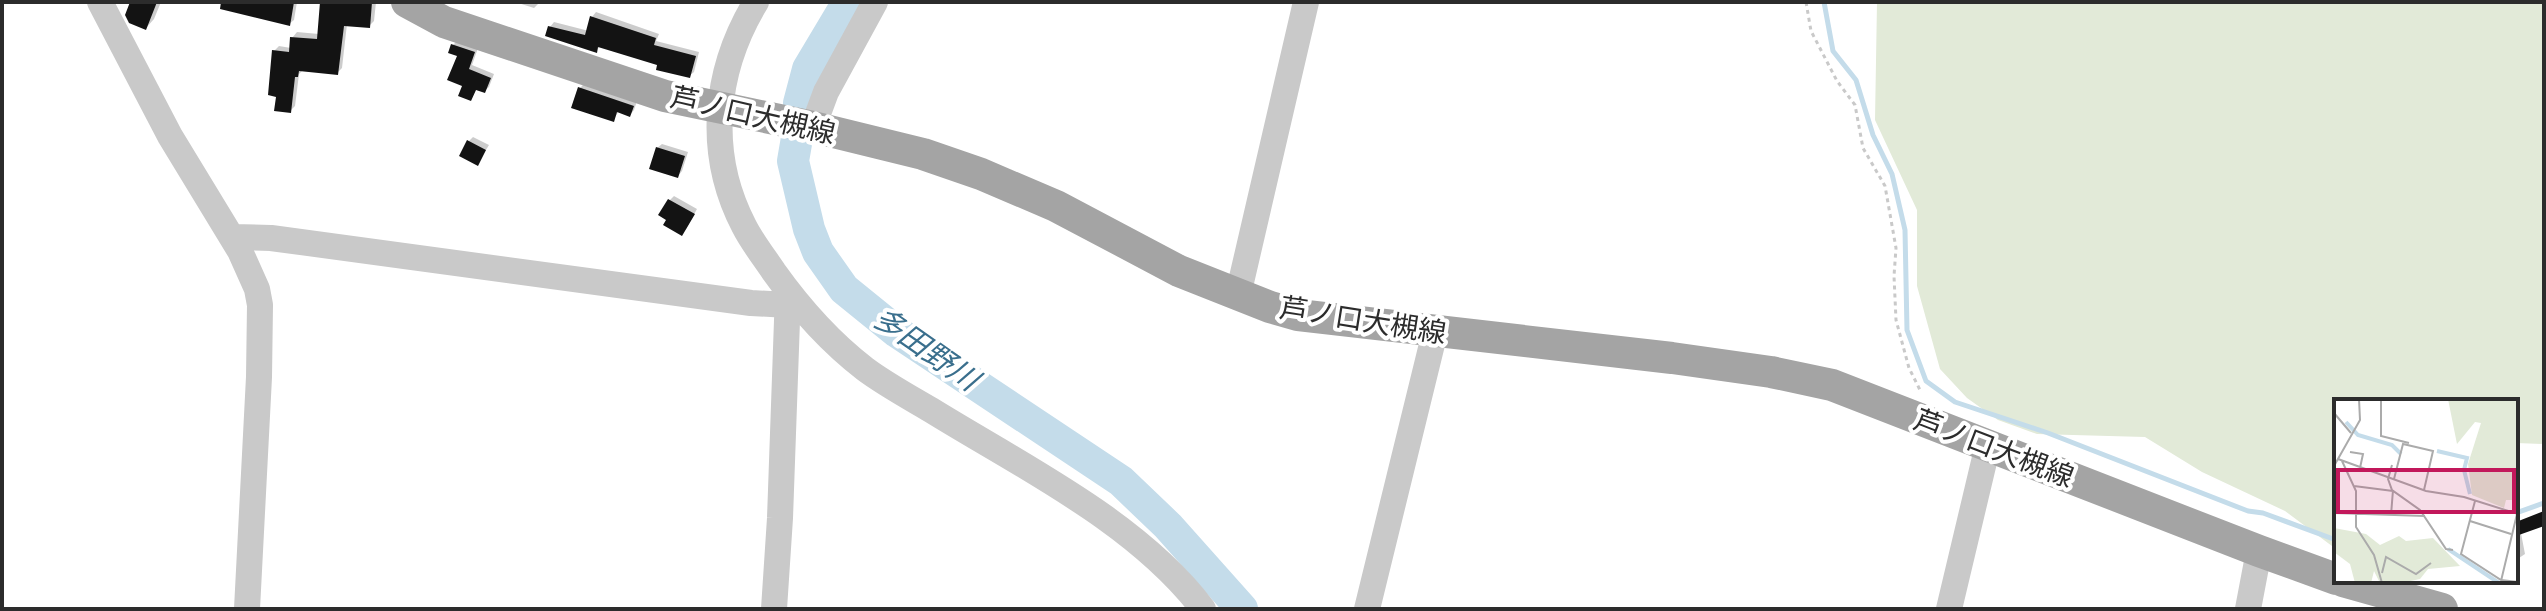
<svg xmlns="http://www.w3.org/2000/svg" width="2546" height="611" viewBox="0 0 2546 611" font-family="Manrope,'Noto Sans JP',sans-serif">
	<rect width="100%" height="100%" fill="#fff"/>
	<path fill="#e2ead8" d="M1877,2h667v442l-28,-1v-42h-180v148l-51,-38 -83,-39 -57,-35 -108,-3 -39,-14 -31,-22 -27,-29 -23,-83v-76l-42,-90z"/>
	<path fill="#0003" d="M132,2h29l-7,17 -8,9z
		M237,2h60l-3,18 -5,4z
		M322,2h54l-2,19 -5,5 -22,-2 -5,44 -5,5 -33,-4 -5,5 -4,32 -5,5 -16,-60 5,-5 12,2 1,-10 5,-6 22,2z
		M515,2h25l-6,6z
		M596,12l63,22 -3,7 43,11 -5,20 -5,4 -88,-31 -5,6 -46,-24 4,-5 35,9 3,-14z
		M457,41l21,7 -6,17 22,9 -5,13 -5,4 -7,-3 -6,11 -6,-15 -6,-29 -6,-10z
		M584,84l53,17 -3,9 -4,5 -11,-4 -6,9 -33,-32z
		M473,137l16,8 -11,18 -9,-22z
		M662,144l26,8 -6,19 -4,5 -21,-28z
		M674,196l23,13 -11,20 -17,-9 1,-20z
		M2520,528l5,26 -9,6v-31z"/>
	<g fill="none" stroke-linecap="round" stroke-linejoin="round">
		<path stroke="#c4dcea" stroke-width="5" d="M1824,2l9,49 23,29 17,55 19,39 13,56 2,100 19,51 29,21 93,31 200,78 15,2 73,27
			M2516,513l28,-10"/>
		<path stroke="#c4dcea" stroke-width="32" d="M848,2l-40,67 -9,34 -1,29 -5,29 16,68 9,23 26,37 53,43 224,149 47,45 74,83"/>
	</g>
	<path fill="#131313" d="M130,2h27l-11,28 -17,-7 -4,-8z
		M221,2h73l-4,24 -70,-17z
		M320,2h52l-2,26 -26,-2 -6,49 -39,-4 -1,6h-3l-4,36 -17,-2 2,-14 -8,-2 4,-45 17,2 1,-15 27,2z
		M590,16l66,22 -2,7 42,11 -6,22 -34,-8 1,-5 -59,-18 -1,6 -52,-17 3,-10 37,9z
		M451,44l24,8 -6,17 22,9 -6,15 -9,-3 -5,11 -13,-5 4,-10 -15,-6 10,-24 -9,-3z
		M578,87l56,19 -4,11 -13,-5 -3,10 -43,-14z
		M467,140l19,10 -8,16 -19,-10z
		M656,147l29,9 -7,22 -29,-9z
		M668,199l27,15 -13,22 -19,-11 3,-5 -8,-5z
		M2544,511v15l-28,10v-14z"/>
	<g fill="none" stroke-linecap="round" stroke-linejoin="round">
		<path stroke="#c9c9c9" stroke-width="3" stroke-dasharray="4 4" stroke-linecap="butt" d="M1806,2l5,29 26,50 18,24 8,43 22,38 11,62 -2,28 2,44 13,48 12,24"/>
		<path stroke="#c9c9c9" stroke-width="26" d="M100,2l70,134 70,115 17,38 3,16 -1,72 -12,232
			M756,2c-42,69 -50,151 -12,224 8,16 20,31 30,46 25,35 56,70 91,97 20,15 44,28 66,41 92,57 206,112 272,199
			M813,127l13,-35 49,-90
			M232,237l39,1 480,65 37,2
			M1238,295l68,-293
			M774,609l6,-91 8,-226
			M1367,609l68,-277
			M1949,609l39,-164
			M2248,609l11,-58"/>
		<path stroke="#a4a4a4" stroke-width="32" d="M407,2l37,20 221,74 148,31 110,27 58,20 75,32 123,65 91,36 28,8 374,43 99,14 61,13 427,166 77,28
			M2343,581l99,28"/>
	</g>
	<g text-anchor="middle" stroke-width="8" stroke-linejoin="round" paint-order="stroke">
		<g font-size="28" fill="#2c2c2c" stroke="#fff">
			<text transform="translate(753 115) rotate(13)" y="10">芦ノ口大槻線</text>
			<text transform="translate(1363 320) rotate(9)" y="10">芦ノ口大槻線</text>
			<text transform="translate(1994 448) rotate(21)" y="10">芦ノ口大槻線</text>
		</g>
		<g font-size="30" font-style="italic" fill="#3a6f8d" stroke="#fff">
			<text transform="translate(926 349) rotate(35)" y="10">多田野川</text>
		</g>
	</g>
	<g transform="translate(2334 399)">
		<rect width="184" height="184" fill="#fff"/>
		<path d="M114,0h70v101h-12l-2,8 -32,-13 -4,-31 13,-41 -6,-1 -18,22zM0,129l32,6 14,11 19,-9 7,5 27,-3 27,28 -32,3 -8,10 -19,4h-21l-6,-12 -3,12h-16l-5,-19 -16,-12z" fill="#e2ead8"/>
		<path fill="none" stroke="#c4dcea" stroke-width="4" d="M12,23l12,13 34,10 9,9M103,52l30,7 -3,12 6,24M114,150l51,34"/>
		<path fill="none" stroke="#ababab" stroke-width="2" d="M47,0v37l28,7M0,14l17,20M16,53l13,2 -3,14M4,60l88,32 38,6 54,17M8,62l14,30v36l18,28 8,28M58,66l-4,14 4,11 28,20 26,39 7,1M0,67l26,-46 -1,-21M60,80l9,-35 30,7 -9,39M20,87l39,5M141,102l-14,53 40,26 17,2M0,114l91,3M57,116l2,-25M136,122l41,13M48,174l4,-16 30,17 15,-11M167,182l16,-67"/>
		<path fill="#c2185b" fill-opacity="0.15" stroke="#c2185b" stroke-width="4" d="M4,71h176v42h-176z"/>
		<rect width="184" height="184" fill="none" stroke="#2c2c2c" stroke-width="4"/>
	</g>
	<rect width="2546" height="611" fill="none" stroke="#2c2c2c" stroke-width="8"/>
</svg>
